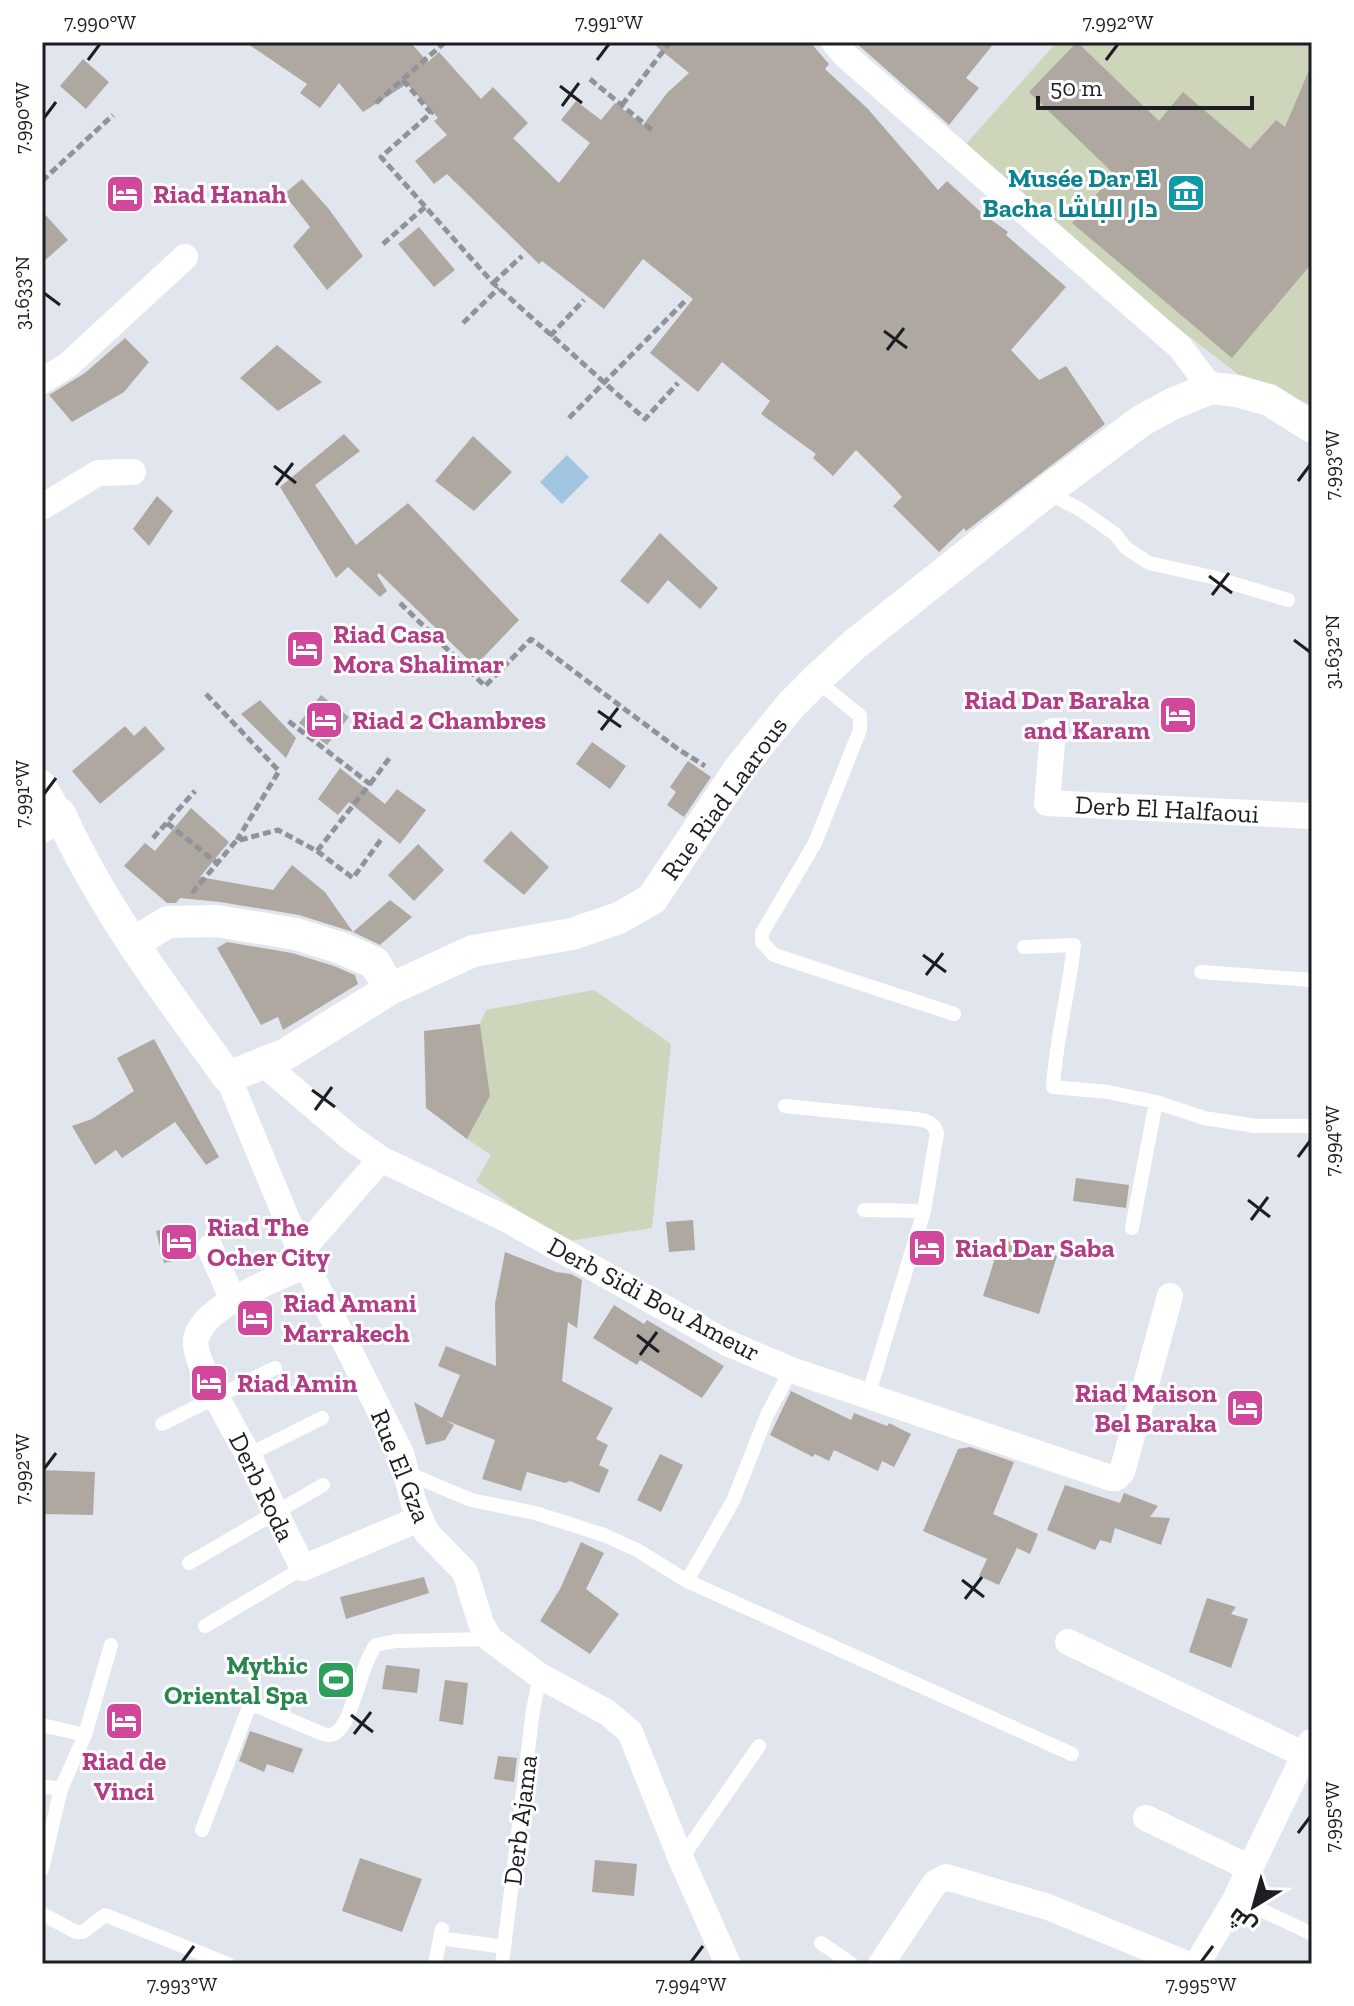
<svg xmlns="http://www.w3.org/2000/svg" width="1354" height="2006" viewBox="0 0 1354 2006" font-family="'Zilla Slab',Cairo,serif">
	<rect width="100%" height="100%" fill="#e1e5ed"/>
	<path fill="#cdd5ba" d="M1057,42h255v363l-69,-27 -169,-130 -116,-95z
		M594,990l77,54 -19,184 -90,14 -86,-61 15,-26 -24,-16 23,-43 -10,-72 6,-14z"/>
	<path fill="#a1c5e0" d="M567,455l22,22 -27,27 -22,-22z"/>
	<path fill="#aea8a1" d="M245,42h165l18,20 11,-10 42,47 12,-12 35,36 -15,15 46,45 31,-40 -29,-23 15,-19 25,19 14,-17 28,22 24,-32 22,-20 -38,-31h159l19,22 -4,5 43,40 70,81 9,-9 35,32 26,19 -2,3 60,52 -55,63 28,30 27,-14 39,58 -139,107 -2,-3 -25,24 -46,-46 9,-9 -7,-8 -39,-39 -23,26 -20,-18 3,-4 -55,-40 9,-13 -48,-39 -24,30 -48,-39 43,-54 -50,-40 -39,50 -62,-48 -3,3 -92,-90 -13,10 -19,-23 32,-26 -13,-14 4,-3 -31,-34 -44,28 -24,-29 -19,25 -20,-15 7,-9z
		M855,42h140l-29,36 13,10 -30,37z
		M1077,42l82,79 24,-29 67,57 26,-29 9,7 27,-64v200l-80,95 -160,-135 42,-49 -85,-82z
		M83,59l26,23 -23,27 -26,-23z
		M302,179l26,29 35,48 -36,34 -34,-44 17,-19 -26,-33z
		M42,211l26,29 -26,23z
		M419,227l36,43 -21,17 -36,-43z
		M125,338l24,24 -25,30 -52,30 -23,-27 36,-22z
		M277,345l45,37 -44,29 -38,-33z
		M344,434l16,17 -45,34 41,60 52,-42 111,117 -44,46 -96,-93 -2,2 10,16 -7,6 -32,-30 -12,11 -56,-91z
		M473,436l39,36 -38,39 -39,-30z
		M157,496l16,15 -24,35 -16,-17z
		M660,533l58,55 -18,21 -32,-29 -20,24 -28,-23z
		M321,695l28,22 -22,28 -28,-22z
		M260,700l36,38 -10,20 -45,-44z
		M125,726l9,10 11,-10 20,23 -65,55 -28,-33z
		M592,742l34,24 -16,23 -34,-25z
		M688,761l23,16 -27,40 -17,-12 9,-13 -6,-5z
		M340,768l45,36 12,-15 29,21 -26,34 -51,-42 -11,13 -20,-16z
		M191,808l38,34 -29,35 73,13 19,-25 33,27 28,40 -54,-17 -79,-13 -40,-4 -4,5h-9l-43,-37 21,-23 10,8z
		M511,831l38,36 -25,28 -41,-34z
		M418,844l26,26 -30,31 -26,-26z
		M390,900l22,17 -32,28 -27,-13z
		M227,942l65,11 42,13 21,9 3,9 -75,46 -5,-13 -17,8 -44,-77z
		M480,1024l10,72 -23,43 -41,-31 -2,-77z
		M154,1039l65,118 -13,8 -31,-43 -53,36 -6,-8 -21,15 -23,-39 20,-7 42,-28 -17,-33z
		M1076,1178l53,7 -3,23 -53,-7z
		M693,1220l2,30 -26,2 -3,-30z
		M190,1223l7,15 -3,9 2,9 -32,7 -8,-32z
		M1001,1239l56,17 -18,58 -56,-18z
		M505,1252l51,20 15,2 11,6 -5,48 -9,-6 -6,59 51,27 -17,31 12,6 -9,20 10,5 -10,23 -29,-12 -5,2 -38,-11 -6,19 -39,-12 13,-39 -50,-20 9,5 -9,15 -19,5 -12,-43 28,16 18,-43 -22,-9 8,-20 50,20 -1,-62z
		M614,1305l30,19 3,-4 77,46 -22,32 -62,-38 -3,5 -44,-27z
		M791,1391l60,29 3,-7 33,13 2,-3 22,11 -17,33 -12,-6 -4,10 -44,-21 -5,11 -14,-7 -2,3 -43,-22z
		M970,1447l44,15 -21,52 45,20 -8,20 -13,-6 -18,37 -20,-9 8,-17 -64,-28 35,-82z
		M660,1454l23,11 -22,47 -24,-12z
		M42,1470l53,2 -2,43 -51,-1z
		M1065,1485l55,18 4,-10 34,13 -8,11 20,1 -9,27 -46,-17 -4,15 -11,-3 -5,10 -48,-20z
		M581,1542l23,11 -18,36 33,25 -29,40 -50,-33 20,-32z
		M424,1577l5,16 -83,26 -6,-22z
		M1207,1598l29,9 -5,7 17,5 -17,49 -42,-16z
		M386,1665l34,4 -3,24 -35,-4z
		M445,1680l23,3 -5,42 -24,-4z
		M250,1731l53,18 -10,24 -26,-9 -3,8 -25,-11z
		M498,1756l19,2 -3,24 -20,-3z
		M360,1858l62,21 -20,53 -60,-21z
		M595,1860l42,4 -3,32 -42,-4z"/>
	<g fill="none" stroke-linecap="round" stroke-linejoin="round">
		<path stroke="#919399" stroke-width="5" stroke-dasharray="8 4" stroke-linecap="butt" d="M590,79l63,52
			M403,80l28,33 -50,44 112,126 152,136 33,-36
			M376,103l69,-61
			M622,105l48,-63
			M42,181l71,-66
			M383,244l42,-37
			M493,283l29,-27
			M463,323l36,-35
			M550,336l34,-36
			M569,418l116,-117
			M400,603l85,83 46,-47 147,110 27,17
			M206,694l73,77 -42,69
			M370,784l21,-28
			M167,823l50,40
			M153,838l42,-47
			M317,851l36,27 29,-40
			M192,893l44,-52 42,-11 39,21 53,-67 -83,-64"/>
		<path stroke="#fff" stroke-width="14" d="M1046,492l35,18 34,24 11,14 23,15 63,14 76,23
			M816,680l44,36v14l-45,113 -53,90v9l12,13 180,59
			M1024,947l50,-2c-5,47 -18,94 -21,142l55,5 48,10 -24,126
			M1201,972l111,8
			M1156,1102l48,16 52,8h56
			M785,1106l131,13c11,2 18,3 21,14l-13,78 -56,185
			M864,1210l60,1
			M162,1424l113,-56
			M248,1455l74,-37
			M407,1473l64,27 64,13 69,22 33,15 50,31 385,173
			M189,1563l134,-78
			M687,1581l46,-80 34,-86 24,-45
			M205,1626l98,-58
			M42,1725l43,10
			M42,1786l19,3 -19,80
			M61,1789l24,-54 26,-90
			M202,1830l47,-123 8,-1 66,28c5,1 8,2 13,-1 18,-14 24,-68 40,-88l20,-4 94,-2
			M681,1859l78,-113
			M1236,1898l76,36
			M42,1914l34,18h7l22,-17 123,49
			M440,1938l64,9
			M821,1943l31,21
			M435,1964l7,-35
			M502,1964l31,-254 7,-34"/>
		<path stroke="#fff" stroke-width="26" d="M834,42l12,14 334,291 31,41
			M42,381l26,-16 117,-108
			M42,507l56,-34 35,-1
			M1053,731l-6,72 265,13
			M42,783l18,31
			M264,1064l88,75 29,20 127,61 217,122 66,28 320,108h5l6,-6 48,-176
			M228,1077l78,188 95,188 13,51 13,29 38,39 16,51 9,16 50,37 68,37 22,19 51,127 47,105
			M210,1248l23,52
			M301,1251l80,-92
			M306,1265c-29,14 -103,40 -110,74 -5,20 42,96 53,118 18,37 35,74 54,111l116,-49
			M1068,1642l237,113
			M1146,1818l104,50 -14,30 -39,66
			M1250,1868l61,-126
			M881,1964l54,-81 11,-6 102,30 139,57"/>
		<path stroke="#fff" stroke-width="32" d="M42,827l18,-13c43,95 107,179 168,263l58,-23 104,-65 83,-38 99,-17 47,-16 33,-19 88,-131 51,-63 25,-25 39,-36 191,-152 95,-71 31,-17 39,-16 26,3 32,9 43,27
			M133,943l35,-21 49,-1 79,13 45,14 34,15 15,26"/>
	</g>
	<path fill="none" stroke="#1d1e21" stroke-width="3" d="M88,60l12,-16M597,60l12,-16M1106,60l12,-16M560,86l22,17M562,106l17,-23M44,118l12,-16M44,293l16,12M884,331l23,17M887,350l17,-22M274,466l22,17M1298,481l12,-16M276,485l17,-22M1209,576l23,17M1212,595l17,-22M1294,640l16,12M598,711l23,16M601,730l17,-22M44,794l12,-16M923,955l23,17M926,975l17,-22M312,1090l23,17M315,1110l17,-23M1298,1157l12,-16M1248,1200l22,17M1251,1220l17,-23M637,1335l22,17M640,1355l17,-23M44,1469l12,-16M962,1580l22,17M965,1599l17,-22M351,1715l22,17M354,1734l17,-22M1298,1833l12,-16M182,1962l12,-16M691,1962l12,-16M1201,1962l12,-16"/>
	<defs>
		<g id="museum-square" transform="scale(2)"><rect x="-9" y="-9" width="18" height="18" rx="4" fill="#0f9aa8" stroke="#fff"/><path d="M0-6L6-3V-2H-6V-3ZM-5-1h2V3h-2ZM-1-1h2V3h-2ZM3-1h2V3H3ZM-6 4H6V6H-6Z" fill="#fff"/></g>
		<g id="hotel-square" transform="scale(2)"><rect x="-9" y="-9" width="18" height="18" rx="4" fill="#d1479c" stroke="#fff"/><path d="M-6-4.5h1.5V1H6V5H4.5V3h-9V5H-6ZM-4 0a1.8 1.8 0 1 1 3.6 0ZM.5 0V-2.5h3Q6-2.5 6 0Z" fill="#fff"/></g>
		<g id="stadium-square" transform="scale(2)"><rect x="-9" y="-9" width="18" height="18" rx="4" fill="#2e9e5b" stroke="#fff"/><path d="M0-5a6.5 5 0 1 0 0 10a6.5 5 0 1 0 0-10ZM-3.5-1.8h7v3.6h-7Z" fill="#fff"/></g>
	</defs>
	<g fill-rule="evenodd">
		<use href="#museum-square" x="1186" y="193"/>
		<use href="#hotel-square" x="125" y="194"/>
		<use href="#hotel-square" x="305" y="649"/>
		<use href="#hotel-square" x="1178" y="715"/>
		<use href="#hotel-square" x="324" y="720"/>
		<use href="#hotel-square" x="179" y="1242"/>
		<use href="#hotel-square" x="927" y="1248"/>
		<use href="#hotel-square" x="255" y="1318"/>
		<use href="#hotel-square" x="209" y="1383"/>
		<use href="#hotel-square" x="1245" y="1408"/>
		<use href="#stadium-square" x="336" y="1680"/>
		<use href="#hotel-square" x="124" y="1721"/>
	</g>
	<g text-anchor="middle" stroke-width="6" stroke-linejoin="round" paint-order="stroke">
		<g font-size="26" font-weight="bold" fill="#0d838f" stroke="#fff" text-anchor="end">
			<text x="1158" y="187">Musée Dar El<tspan x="1158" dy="30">Bacha دار الباشا</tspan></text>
		</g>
		<g font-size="26" font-weight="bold" fill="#b23c85" stroke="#fff" text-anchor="start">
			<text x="153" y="203">Riad Hanah</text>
			<text x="333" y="643">Riad Casa<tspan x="333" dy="30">Mora Shalimar</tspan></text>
			<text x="1150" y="709" text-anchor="end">Riad Dar Baraka<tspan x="1150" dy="30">and Karam</tspan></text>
			<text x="352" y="729">Riad 2 Chambres</text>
			<text x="207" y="1236">Riad The<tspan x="207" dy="30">Ocher City</tspan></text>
			<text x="955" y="1257">Riad Dar Saba</text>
			<text x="283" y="1312">Riad Amani<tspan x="283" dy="30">Marrakech</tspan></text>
			<text x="237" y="1392">Riad Amin</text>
			<text x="1217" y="1402" text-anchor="end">Riad Maison<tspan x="1217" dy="30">Bel Baraka</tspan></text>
			<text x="124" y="1770" text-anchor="middle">Riad de<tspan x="124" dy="30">Vinci</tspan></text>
		</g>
		<g font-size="26" fill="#1d1e21" stroke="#fff">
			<text transform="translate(724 798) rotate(-54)" y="9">Rue Riad Laarous</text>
			<text transform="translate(1167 809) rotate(3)" y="9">Derb El Halfaoui</text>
			<text transform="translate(654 1299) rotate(28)" y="9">Derb Sidi Bou Ameur</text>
			<text transform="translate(401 1466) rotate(68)" y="9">Rue El Gza</text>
			<text transform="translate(262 1487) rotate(64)" y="9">Derb Roda</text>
			<text transform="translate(520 1820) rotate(-83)" y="9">Derb Ajama</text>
		</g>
		<g font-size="26" font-weight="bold" fill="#27864d" stroke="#fff" text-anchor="end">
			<text x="308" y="1674">Mythic<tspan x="308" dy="30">Oriental Spa</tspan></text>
		</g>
	</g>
	<rect width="1354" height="2006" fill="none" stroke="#ffffff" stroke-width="88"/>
	<g transform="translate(1254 1906) rotate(217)" stroke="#ffffff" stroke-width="6" paint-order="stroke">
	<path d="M0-6L14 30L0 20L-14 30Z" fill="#1d1e21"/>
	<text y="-12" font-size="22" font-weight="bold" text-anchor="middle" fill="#1d1e21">ش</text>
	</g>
	<path d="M1038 96v12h214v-12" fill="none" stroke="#1d1e21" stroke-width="4"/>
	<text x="1050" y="96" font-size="24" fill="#1d1e21" stroke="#ffffff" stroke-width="6" paint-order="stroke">50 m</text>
	<rect x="44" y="44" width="1266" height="1918" fill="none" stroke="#1d1e21" stroke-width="3"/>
	<g font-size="20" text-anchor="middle" fill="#1d1e21">
		<text x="100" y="29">7.990°W</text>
		<text x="609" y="29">7.991°W</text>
		<text x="1118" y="29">7.992°W</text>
		<text transform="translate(22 118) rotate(-90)" y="7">7.990°W</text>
		<text transform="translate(22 293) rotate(-90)" y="7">31.633°N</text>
		<text transform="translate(1332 465) rotate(-90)" y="7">7.993°W</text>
		<text transform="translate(1332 652) rotate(-90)" y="7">31.632°N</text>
		<text transform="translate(22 794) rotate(-90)" y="7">7.991°W</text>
		<text transform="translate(1332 1141) rotate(-90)" y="7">7.994°W</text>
		<text transform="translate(22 1469) rotate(-90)" y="7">7.992°W</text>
		<text transform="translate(1332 1817) rotate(-90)" y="7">7.995°W</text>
		<text x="182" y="1991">7.993°W</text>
		<text x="691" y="1991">7.994°W</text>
		<text x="1201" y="1991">7.995°W</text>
	</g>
</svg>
